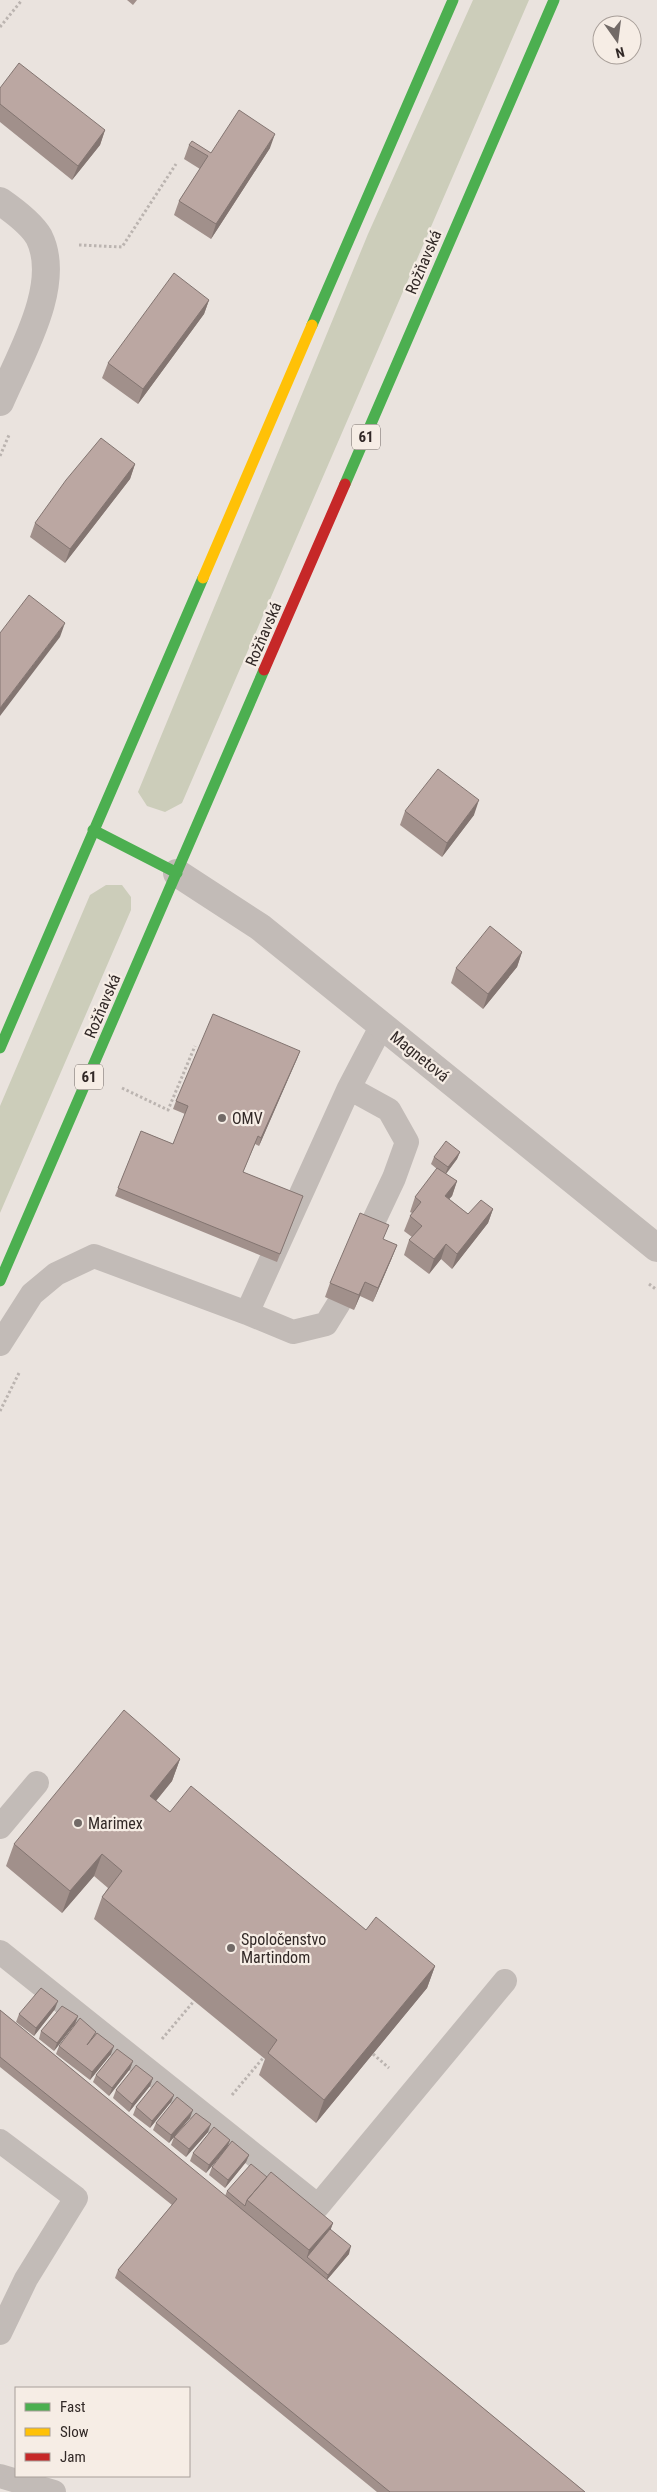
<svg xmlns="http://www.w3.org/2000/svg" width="657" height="2492" viewBox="0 0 657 2492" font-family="'Roboto Condensed',sans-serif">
	<rect width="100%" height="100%" fill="#eae3de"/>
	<path fill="#cccdba" d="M473,0h56l-347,803 -17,9 -18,-6 -9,-14 230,-558z
		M106,885h16l9,12v13l-131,303v-107l90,-211z"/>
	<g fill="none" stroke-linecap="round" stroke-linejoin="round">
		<path stroke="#bbb4b0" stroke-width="3" stroke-dasharray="2.5 2.5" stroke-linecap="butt" d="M0,27l22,-27
			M79,245l43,2 54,-83
			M0,456l9,-21
			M122,1088l46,22 27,-64
			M649,1284l8,6
			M0,1411l19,-38
			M162,2039l32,-38
			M373,2054l16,14
			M232,2095l31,-37"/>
		<path stroke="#c2bbb7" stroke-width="24" d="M349,1088l40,22 18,32 -13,36 -26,55
			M247,1313l46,19 33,-8 13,-21
			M0,1344l32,-50 24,-20 38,-18 153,57 102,-225 33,-63
			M0,1827l37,-44
			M0,1952l318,254 187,-225
			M0,2141l76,57 -50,81 -26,54
			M0,2476l54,16"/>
		<path stroke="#c2bbb7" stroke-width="28" d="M0,201c13,9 31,22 39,36 24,48 -20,120 -39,165
			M177,873l83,54 397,321"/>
		<path stroke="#4caf50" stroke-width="11" d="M312,325l141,-325
			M345,484l209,-484
			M93,830l84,43
			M0,1048l203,-470
			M0,1281l264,-611"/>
		<path stroke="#ffc107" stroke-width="11" d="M203,578l109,-253"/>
		<path stroke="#c62828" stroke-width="11" d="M264,670l81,-186"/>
	</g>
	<path fill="#a1908b" d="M127,0h10l-4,5z
		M0,88l105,42 -5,15 -28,35 -72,-58z
		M189,145l22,8 59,-5 -59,91 -37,-24 5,-14 21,-32 -16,-10z
		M209,300l-5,14 -66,90 -36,-26 6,-15z
		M135,464l-5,15 -65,84 -35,-26 5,-14z
		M405,811l69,4 -32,42 -42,-32z
		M522,952l-5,15 -34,42 -32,-26 5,-15z
		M300,1051l-41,95 -4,-2 -12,28 60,24 -26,66 -162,-66 26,-65 32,13 12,-30 -12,-5 3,-8z
		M460,1152l-3,7 -11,15 11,7 -5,15 -3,3 19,15 25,-5 -5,14 -36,46 -11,-10 -12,15 -25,-19 5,-15 3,-3 -8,-6 6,-15 2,-3 -2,-1 5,-15 22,-28 -6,-5 3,-7z
		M384,1240l13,5 -6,15 -18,42 -13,-6 -6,14 -29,-13 5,-14z
		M180,1759l-8,22 -16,20 14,11 196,118 69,36 -8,22 -111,135 -57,-48 6,-16 -171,-140 8,-22 6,-9 -14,-12 -32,37 -56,-47 8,-22z
		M55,2009l-21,27 -18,-14 3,-8z
		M0,2010l225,186 2,-5 40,-14 66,46 -3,7 19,24 -22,26 258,212h-208l-262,-214 3,-8 54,-65 -172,-138z
		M78,2016l-3,8 -21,27 -15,-12 2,-8z
		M96,2032l-1,3 16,19 -21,26 -34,-26 3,-8z
		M133,2061l-3,8 -21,27 -16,-14 3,-7z
		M153,2078l-3,8 -21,26 -16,-14 3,-8z
		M174,2095l-3,7 -21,26 -17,-13 3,-8z
		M190,2118l-21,25 -16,-13 3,-7z
		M208,2132l-22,25 -15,-12 3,-8z
		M230,2140l-3,8 -21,25 -16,-12 3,-8z
		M249,2155l-3,7 -21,26 -16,-13 3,-8z"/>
	<path fill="#837571" d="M105,130l-5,15 -28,35 6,-14z
		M275,134l-5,14 -59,91 5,-15z
		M209,300l-5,14 -66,90 5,-15z
		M135,464l-5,15 -65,84 5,-14z
		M65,623l-5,14 -60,79v-8z
		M479,800l-5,15 -32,42 5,-14z
		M522,952l-5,15 -34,42 5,-15z
		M300,1051l-3,8 -38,87 2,-8z
		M460,1152l-3,7 -12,16 3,-8z
		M457,1181l-5,15 -13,14 6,-14z
		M493,1209l-5,14 -36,46 5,-15z
		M446,1244l-5,15 -12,15 5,-15z
		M397,1245l-6,15 -18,42 5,-14z
		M365,1282l-5,14 -6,14 5,-15z
		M180,1759l-8,22 -30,37 8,-22z
		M102,1854l-8,22 -32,37 8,-22z
		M435,1966l-8,22 -111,135 8,-23z
		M58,2001l-3,8 -21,27 2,-8z
		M78,2016l-3,8 -21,27 3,-8z
		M114,2046l-3,8 -21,26 2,-8z
		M133,2061l-3,8 -21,27 3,-8z
		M153,2078l-3,8 -21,26 3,-8z
		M174,2095l-3,7 -21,26 2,-7z
		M193,2110l-3,8 -21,25 2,-8z
		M211,2124l-3,8 -22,25 3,-8z
		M230,2140l-3,8 -21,25 3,-8z
		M249,2155l-3,7 -21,26 3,-8z
		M333,2223l-5,14 -21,20 2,-7z
		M351,2246l-2,8 -24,28 3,-7z"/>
	<path fill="#bba7a2" stroke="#837571" d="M19,63l86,67 -27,36 -78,-62v-16z
		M239,110l36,24 -59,90 -37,-23 29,-45 -19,-11 3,-4 19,12z
		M174,273l35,27 -66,89 -35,-26z
		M101,438l34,26 -65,85 -35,-26 31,-43z
		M29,595l36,28 -65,85v-75z
		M438,769l41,31 -32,43 -42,-32z
		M490,926l32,26 -34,42 -32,-26z
		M213,1014l87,37 -39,87 -3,-2 -15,36 60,24 -23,58 -162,-66 23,-57 32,13 15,-38 -12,-5z
		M446,1141l14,11 -12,15 -14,-10z
		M437,1168l20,13 -12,15 23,18 13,-14 12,9 -36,45 -11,-10 -12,15 -25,-19 13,-14 -12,-10 11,-14 -6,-5z
		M360,1213l29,12 -6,14 14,6 -19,43 -13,-6 -6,13 -29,-12z
		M124,1710l56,49 -30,37 20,16 21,-26 175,144 10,-13 59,49 -111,134 -56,-47 9,-13 -175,-143 20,-26 -20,-17 -32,37 -56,-47z
		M41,1988l17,13 -22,27 -17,-14z
		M62,2006l16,10 -21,27 -16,-12z
		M0,2010l585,482h-195l-272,-222 59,-71 -177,-142z
		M80,2018l16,14 -9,13 10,-12 17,13 -22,26 -33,-26z
		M117,2049l16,12 -21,27 -16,-13z
		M136,2065l17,13 -21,26 -16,-14z
		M157,2081l17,14 -22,26 -16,-14z
		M177,2097l16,13 -22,25 -15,-12z
		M196,2113l15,11 -22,25 -15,-12z
		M214,2127l16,13 -21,25 -16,-12z
		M232,2141l17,14 -21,25 -16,-13z
		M251,2164l16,13 -20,23 -2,6 -18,-15z
		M271,2172l62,51 -24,27 -62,-50z
		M330,2229l21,17 -23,29 -21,-18z"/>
	<g fill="#726a67" stroke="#f6ede5" stroke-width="2">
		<circle cx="222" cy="1118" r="5"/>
		<circle cx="78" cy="1823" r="5"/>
		<circle cx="231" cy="1948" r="5"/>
	</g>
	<g text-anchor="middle" stroke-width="4.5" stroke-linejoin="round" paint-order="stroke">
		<g fill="#f6ede5" stroke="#6d6460" stroke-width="1">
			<rect x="352" y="424.5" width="28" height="25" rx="4"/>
			<rect x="75" y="1064.5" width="28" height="25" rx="4"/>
		</g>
		<g font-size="15" font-weight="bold" fill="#322927">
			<text x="366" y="442">61</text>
			<text x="89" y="1082">61</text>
		</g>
		<g font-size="16" fill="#322927" stroke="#f6ede5">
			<text transform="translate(423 262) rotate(-67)" y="6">Rožňavská</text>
			<text transform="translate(263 634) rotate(-67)" y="6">Rožňavská</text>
			<text transform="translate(102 1006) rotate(-67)" y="6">Rožňavská</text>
			<text transform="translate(420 1056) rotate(39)" y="6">Magnetová</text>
		</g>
		<g font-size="16" fill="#322927" stroke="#f6ede5" text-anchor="start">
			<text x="232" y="1124">OMV</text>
			<text x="88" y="1829">Marimex</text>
			<text x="241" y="1945">Spoločenstvo<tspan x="241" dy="18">Martindom</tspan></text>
		</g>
	</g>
	<rect x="15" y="2387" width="175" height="90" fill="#f6ede5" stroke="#a89f99"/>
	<rect x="25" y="2403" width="25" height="8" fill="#4caf50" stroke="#a89f99"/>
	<text x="60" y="2412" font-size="15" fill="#322927">Fast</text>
	<rect x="25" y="2428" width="25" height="8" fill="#ffc107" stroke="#a89f99"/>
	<text x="60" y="2437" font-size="15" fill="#322927">Slow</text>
	<rect x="25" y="2453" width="25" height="8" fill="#c62828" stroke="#a89f99"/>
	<text x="60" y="2462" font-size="15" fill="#322927">Jam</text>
	<g transform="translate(617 40) rotate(166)"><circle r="24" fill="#f6ede5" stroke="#a89f99"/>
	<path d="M0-4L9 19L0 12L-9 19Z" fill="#726a67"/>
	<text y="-8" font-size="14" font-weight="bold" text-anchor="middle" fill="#322927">N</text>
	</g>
</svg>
